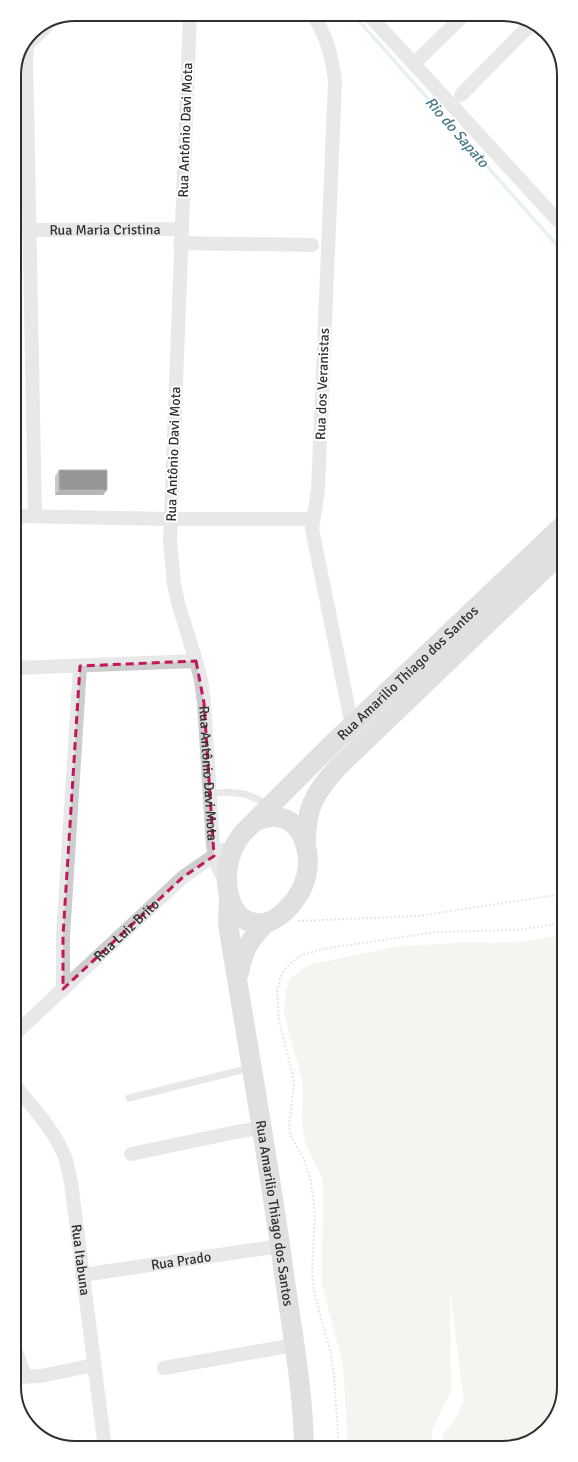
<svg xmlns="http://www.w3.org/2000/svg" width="578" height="1462" viewBox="0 0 578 1462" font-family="Signika,sans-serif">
	<rect width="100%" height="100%" fill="#fff"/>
	<path fill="#e4e8dc" d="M563,935l1,453 -12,36 -29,21h-79l-1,-10 14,-19 7,-15 -14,-111 1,100 -20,42 2,13 -85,1 -5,-81 -21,-81 1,-104 -17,-35 -4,-21 1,-40 -19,-72 2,-22 5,-12 17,-13 86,-18 73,-5 29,1 30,-2z"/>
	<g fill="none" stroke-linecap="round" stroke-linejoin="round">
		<path stroke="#cbe1e7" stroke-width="3.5" d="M353,14l208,236"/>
		<path stroke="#c7c7c7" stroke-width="2" stroke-dasharray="2 2" stroke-linecap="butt" d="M298,921l120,-5 145,-22
			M339,1446l-5,-71 -3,-22 -13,-45 -4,-18 -2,-19 3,-56 -2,-19 -3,-19 -7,-20 -12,-21 -2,-9 5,-42 -2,-13 -13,-51 -2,-29 3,-13 5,-10 14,-13 24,-7 114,-17 81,-2 45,-7"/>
		<path stroke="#cdcdcd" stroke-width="7" d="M210,794l16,-2 19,2 24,10
			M129,1098l121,-30"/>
		<g stroke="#cdcdcd" stroke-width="14">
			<path id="s1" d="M190,14l-20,528 4,42 4,19 18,58 5,19 3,23 9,143 4,19 9,19"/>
			<path d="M312,14c15,21 20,43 23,68l-17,408 -6,39 40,197"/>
			<path d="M368,14l193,210"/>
			<path d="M27,42l-1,22 1,40 8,412"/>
			<path d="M420,58l45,-44"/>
			<path d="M461,95l71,-72"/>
			<path id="s2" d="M29,230l152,-1"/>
			<path d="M180,243l132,2"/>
			<path d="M15,516l156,3h133"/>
			<path d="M15,668l181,-7"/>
			<path d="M63,989v-53l17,-270"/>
			<path id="s3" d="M16,1033l167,-156 39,-27"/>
			<path id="s4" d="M16,1087c19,23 40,45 50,73 2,7 3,15 5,22l34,266"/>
			<path d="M131,1154l105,-22 26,-4"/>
			<path id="s5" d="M82,1275l198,-29"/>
			<path d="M17,1354l8,22"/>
			<path d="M164,1368l130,-23"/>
			<path d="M17,1377l24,-1 53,-11"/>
		</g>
		<path stroke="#cdcdcd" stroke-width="18" d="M27,42l17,-16"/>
		<g stroke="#bababa" stroke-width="20">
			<path id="s6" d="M256,821c6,-2 13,-5 20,-4 28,2 36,38 30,60 -4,15 -12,26 -23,36 -6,5 -13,10 -21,10 -33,3 -39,-38 -33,-62 2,-9 7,-19 13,-27l85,-85 235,-223"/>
			<path d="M306,845c-1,-36 9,-54 34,-80l222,-213"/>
			<path id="s7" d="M229,898l-1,26c19,119 41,238 57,357 8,55 18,110 19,165"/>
			<path d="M239,973c4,-23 11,-34 27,-50"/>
		</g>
	</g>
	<path fill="#8b8b8b" d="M59,470l48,20 -4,5h-48v-19z"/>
	<path fill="#5d5d5d" d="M59,490h48l-4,5h-48z"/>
	<path fill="#171717" stroke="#5d5d5d" d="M59,470h48v20h-48z"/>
	<path d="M0 0H578V1462H0ZM196,661l8,42 10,153 -31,21 -120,112v-53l17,-270z" fill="#fff" fill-opacity=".55" fill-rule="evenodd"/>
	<path fill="none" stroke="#c2185b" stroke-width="3" stroke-dasharray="8 5" stroke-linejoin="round" d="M196,661l8,42 10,153 -31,21 -120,112v-53l17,-270z"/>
	<g text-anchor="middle" stroke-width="4" stroke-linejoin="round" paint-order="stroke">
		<g font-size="14" fill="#303030" stroke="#fff">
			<text transform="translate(185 130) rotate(-88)" y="5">Rua Antônio Davi Mota</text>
			<text dy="5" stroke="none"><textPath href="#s2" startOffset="76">Rua Maria Cristina</textPath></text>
			<text transform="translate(322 384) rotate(-88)" y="5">Rua dos Veranistas</text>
			<text transform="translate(173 454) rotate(-88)" y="5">Rua Antônio Davi Mota</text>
			<text dy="5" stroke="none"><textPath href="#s6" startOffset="507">Rua Amarilio Thiago dos Santos</textPath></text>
			<text dy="5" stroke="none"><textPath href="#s1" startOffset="764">Rua Antônio Davi Mota</textPath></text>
			<text dy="5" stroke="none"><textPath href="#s3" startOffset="151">Rua Luiz Brito</textPath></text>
			<text dy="5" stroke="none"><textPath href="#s7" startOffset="319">Rua Amarilio Thiago dos Santos</textPath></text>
			<text dy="5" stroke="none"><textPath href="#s4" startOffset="190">Rua Itabuna</textPath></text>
			<text dy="5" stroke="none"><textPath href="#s5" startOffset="100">Rua Prado</textPath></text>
		</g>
		<g font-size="15" font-style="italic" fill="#467a89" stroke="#fff">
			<text transform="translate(457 132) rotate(49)" y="5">Rio do Sapato</text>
		</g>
	</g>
	<path d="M0 0H578V1462H0ZM75 21H503A54 54 0 0 1 557 75V1387A54 54 0 0 1 503 1441H75A54 54 0 0 1 21 1387V75A54 54 0 0 1 75 21Z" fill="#fff" fill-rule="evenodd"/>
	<path fill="none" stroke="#303030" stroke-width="2" d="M75 21H503A54 54 0 0 1 557 75V1387A54 54 0 0 1 503 1441H75A54 54 0 0 1 21 1387V75A54 54 0 0 1 75 21Z"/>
</svg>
